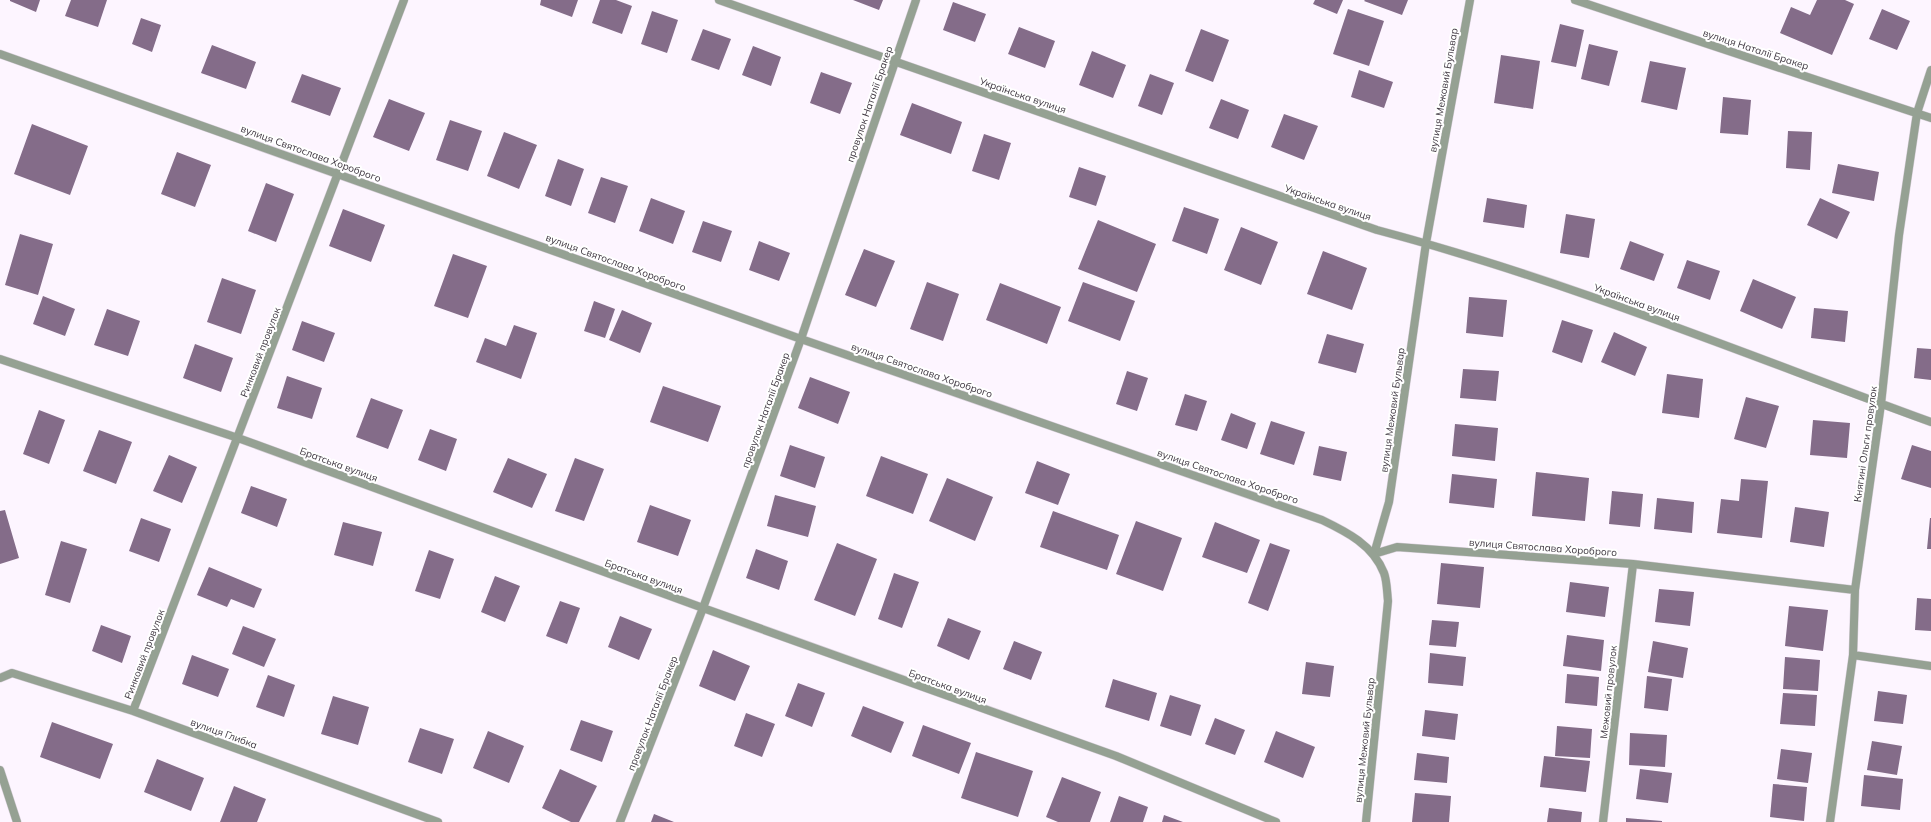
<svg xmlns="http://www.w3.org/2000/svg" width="1931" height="822" viewBox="0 0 1931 822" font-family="Mulish,sans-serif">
	<rect width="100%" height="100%" fill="#fdf5ff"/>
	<path fill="#846c89" d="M10,0h30l-4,12 -26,-11z
		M71,0h36l-9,27 -33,-11z
		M541,0h37l-6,17 -32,-12z
		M600,0h16l16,6 -10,28 -30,-11z
		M853,0h30l-4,10z
		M1315,0h28l-6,14 -24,-10z
		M1365,0h43l-6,15 -38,-14z
		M1817,0h28l9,4 -22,51 -52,-22 11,-26 19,8z
		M953,2l33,12 -11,28 -32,-12z
		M1348,9l36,12 -15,45 -36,-12z
		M1882,9l28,12 -13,29 -28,-11z
		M652,11l26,9 -11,33 -26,-9z
		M141,18l20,7 -9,27 -20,-8z
		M1560,24l24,6 -8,37 -25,-5z
		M1019,27l36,14 -10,27 -37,-14z
		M703,29l28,10 -12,31 -28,-10z
		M1201,29l28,11 -16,42 -28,-11z
		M1589,44l29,7 -9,35 -28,-7z
		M212,45l44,17 -10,27 -45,-16z
		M753,46l28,11 -10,29 -29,-11z
		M1092,51l34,14 -13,33 -34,-13z
		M1501,55l39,6 -7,48 -39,-6z
		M1650,61l36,7 -9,42 -36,-8z
		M1359,70l34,12 -9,26 -33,-11z
		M821,72l31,11 -12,31 -30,-11z
		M302,74l39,14 -11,28 -39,-14z
		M1150,74l24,9 -12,32 -24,-9z
		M1723,97l28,3 -3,35 -28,-2z
		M389,99l36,14 -16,38 -36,-14z
		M1221,99l28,11 -11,29 -29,-11z
		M912,103l50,19 -11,32 -51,-19z
		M1284,114l34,12 -14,34 -33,-13z
		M450,120l32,11 -14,40 -32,-11z
		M32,124l56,22 -18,49 -56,-21z
		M1788,131l24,1 -2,38 -24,-2z
		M504,132l33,13 -18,44 -32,-13z
		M984,134l27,9 -12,37 -27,-9z
		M177,152l34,13 -16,42 -34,-13z
		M558,159l26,10 -13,37 -26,-10z
		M1838,164l41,8 -5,29 -42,-8z
		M1079,167l27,9 -10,30 -27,-9z
		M601,177l27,9 -13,37 -27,-10z
		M266,183l28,11 -18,48 -28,-11z
		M651,198l34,13 -12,33 -34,-13z
		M1487,198l40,7 -3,23 -41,-6z
		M1820,198l30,14 -13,27 -30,-14z
		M1184,207l35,12 -12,35 -35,-13z
		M343,209l42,16 -14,37 -42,-16z
		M1566,214l29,5 -6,39 -29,-5z
		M1098,220l58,24 -19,48 -59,-23z
		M703,221l29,10 -11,31 -29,-10z
		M1241,227l37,15 -17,43 -37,-15z
		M20,234l33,10 -15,51 -33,-10z
		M759,241l31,12 -11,28 -30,-11z
		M1630,241l34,13 -10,27 -34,-12z
		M864,249l31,12 -19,46 -31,-12z
		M1323,251l44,17 -15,42 -45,-16z
		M453,254l34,12 -19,52 -34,-12z
		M1687,260l33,11 -10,29 -33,-12z
		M222,278l34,12 -15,44 -34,-12z
		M1753,279l43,18 -14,32 -42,-18z
		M927,282l32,12 -16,47 -33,-12z
		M1083,282l52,19 -15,40 -52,-20z
		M1000,283l61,24 -14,37 -61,-24z
		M43,296l32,13 -10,27 -32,-12z
		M1469,297l38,3 -4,37 -37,-4z
		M594,301l21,8 -10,29 -21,-7z
		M1814,308l34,3 -3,31 -34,-4z
		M107,309l33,12 -12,35 -34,-11z
		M622,310l30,13 -12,30 -31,-13z
		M1562,320l31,10 -11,33 -30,-11z
		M302,321l33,12 -11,29 -32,-12z
		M514,325l23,8 -16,46 -45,-17 9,-24 21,8z
		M1614,332l33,15 -12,29 -34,-14z
		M1327,334l37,10 -8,29 -38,-10z
		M195,344l38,14 -12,34 -38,-14z
		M1917,348l14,1v31l-17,-2z
		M1463,369l36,2 -3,30 -36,-3z
		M1127,371l21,7 -11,33 -21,-7z
		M1667,374l36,5 -4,39 -37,-5z
		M287,376l35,12 -10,31 -35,-11z
		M810,377l40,15 -12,32 -40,-16z
		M663,386l58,20 -13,36 -58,-20z
		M1185,394l22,7 -10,30 -22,-6z
		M1746,397l33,9 -13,42 -32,-9z
		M371,398l32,12 -15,39 -32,-12z
		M39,410l26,10 -16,44 -26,-10z
		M1231,413l25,10 -9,26 -26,-9z
		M1813,420l37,3 -3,35 -37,-3z
		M1271,421l34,11 -11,33 -34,-11z
		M1455,424l43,4 -3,33 -43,-5z
		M430,429l27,10 -11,32 -28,-11z
		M99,430l33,12 -16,42 -33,-13z
		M790,445l35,12 -10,31 -35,-12z
		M1912,445l19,6v37l-30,-9z
		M1319,446l28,6 -6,29 -28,-6z
		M169,455l28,12 -15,36 -29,-12z
		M881,456l47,18 -15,40 -47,-18z
		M508,458l39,16 -15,34 -39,-16z
		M575,458l29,11 -20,52 -29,-10z
		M1037,461l33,13 -12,31 -33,-12z
		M1536,472l53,6 -4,43 -53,-5z
		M1452,474l45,5 -3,29 -45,-5z
		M947,478l46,19 -18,44 -46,-20z
		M1741,479l27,2 -6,57 -45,-5 4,-34 18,2z
		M251,486l36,13 -10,28 -36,-14z
		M1612,491l31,3 -3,33 -31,-3z
		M775,495l41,11 -8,31 -41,-11z
		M1657,498l37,4 -2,31 -38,-4z
		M650,505l41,15 -13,36 -41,-14z
		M1795,507l34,5 -5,35 -34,-5z
		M5,510l14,48 -19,6v-53z
		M1053,511l66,24 -12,35 -67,-23z
		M141,518l30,11 -12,33 -30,-11z
		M1930,518h1v31h-4z
		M1136,521l46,17 -19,53 -47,-17z
		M343,522l39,10 -9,34 -39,-11z
		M1215,522l45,18 -13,33 -45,-16z
		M61,541l26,8 -17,54 -25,-8z
		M837,543l40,16 -22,57 -41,-16z
		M1270,543l20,7 -22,61 -20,-8z
		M756,549l32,12 -9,29 -33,-12z
		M429,550l25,9 -14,40 -25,-8z
		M1441,563l43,4 -4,41 -43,-4z
		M209,567l53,22 -8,19 -23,-9 -4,8 -30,-12z
		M894,573l25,9 -17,46 -24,-9z
		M495,576l25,10 -15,36 -24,-10z
		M1570,582l39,5 -4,30 -39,-5z
		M1659,589l35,3 -4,34 -35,-4z
		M1917,598l14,1v32l-16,-1z
		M560,601l20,7 -13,36 -21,-8z
		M1789,606l39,4 -5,41 -38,-5z
		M620,616l32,13 -13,31 -31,-13z
		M948,618l33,13 -12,29 -32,-14z
		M1432,620l27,2 -3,25 -27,-2z
		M101,625l30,11 -9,27 -30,-12z
		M243,626l33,13 -12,28 -32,-13z
		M1567,635l37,5 -3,31 -38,-5z
		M1014,641l28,11 -11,28 -28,-11z
		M1653,641l35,7 -5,30 -35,-6z
		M713,650l37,16 -15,35 -36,-15z
		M1430,653l36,4 -3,29 -35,-3z
		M192,655l37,14 -11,28 -36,-13z
		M1785,657l35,3 -2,31 -35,-2z
		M1306,662l28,4 -4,31 -28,-3z
		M1567,674l32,3 -2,29 -32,-3z
		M268,675l27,10 -11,32 -28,-10z
		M1647,676l25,3 -4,32 -24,-3z
		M1113,679l44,14 -8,28 -44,-14z
		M798,683l27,10 -13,34 -27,-11z
		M1878,691l29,4 -4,29 -29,-3z
		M1783,693l34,2 -2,31 -35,-2z
		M1170,695l31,10 -10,31 -31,-10z
		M333,696l36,11 -11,38 -37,-11z
		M863,706l41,16 -13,31 -40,-17z
		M1425,710l33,4 -3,26 -33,-4z
		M746,713l29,11 -13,33 -28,-11z
		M1215,718l30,12 -10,25 -30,-11z
		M581,720l32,11 -11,31 -32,-12z
		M52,722l61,22 -13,35 -60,-22z
		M923,725l48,18 -12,31 -47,-18z
		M1557,726l35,3 -2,29 -35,-2z
		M420,728l34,11 -12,35 -34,-12z
		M488,731l36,15 -15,37 -36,-15z
		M1276,731l39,16 -12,31 -39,-16z
		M1630,733l37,2 -2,32 -36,-2z
		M1872,741l30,5 -5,29 -30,-5z
		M1781,749l31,4 -4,30 -31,-4z
		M976,752l57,19 -15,46 -57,-19z
		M1417,753l32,4 -2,26 -33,-3z
		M1544,756l46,5 -4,31 -46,-5z
		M157,759l47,19 -13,33 -47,-19z
		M560,769l37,17 -18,36h-8l-29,-14z
		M1640,769l32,4 -4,30 -32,-4z
		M1864,775l39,4 -3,31 -39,-4z
		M1062,777l39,15 -11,30h-32l-12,-5z
		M1773,784l34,3 -3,34 -34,-4z
		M234,786l32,13 -9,23h-37z
		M1415,793l36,3 -2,26h-37z
		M1119,796l29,11 -5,15h-33z
		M1549,808l33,4 -1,10h-34z
		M654,814l20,8h-23z
		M1164,815l19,7h-21z
		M1626,818l36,3v1h-36z"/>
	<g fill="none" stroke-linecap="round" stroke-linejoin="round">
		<g stroke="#d7cfd9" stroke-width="9">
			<path id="minor" d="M719,0l658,230c189,50 370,125 554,192
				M1575,0l356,118
				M0,359l238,79 465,170 413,148 160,66
				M1374,554l15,-52 37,-259 44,-243
				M1374,554l23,-7 236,17 222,26
				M1853,655l78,11
				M0,678l12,-5 121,38 305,111
				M133,711l271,-711
				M620,822l83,-214 98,-269 115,-339
				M1603,822l30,-258
				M1830,822l23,-167 2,-65 26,-186 18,-169 18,-122 14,-43"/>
		</g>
		<g stroke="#d7cfd9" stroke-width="9">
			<path id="tertiary" d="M0,54l801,285 521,181c25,12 51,25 62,53 3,8 3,19 4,28l-22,221
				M0,770l17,52"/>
		</g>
		<use href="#minor" stroke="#95a193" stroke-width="8"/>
		<use href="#tertiary" stroke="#95a193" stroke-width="8"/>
	</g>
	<g text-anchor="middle" stroke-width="4" stroke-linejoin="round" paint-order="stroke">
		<g font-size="10" fill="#3e3640" stroke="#fff">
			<text transform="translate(1756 49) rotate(18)" y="4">вулиця Наталії Бракер</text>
			<text transform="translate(1443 90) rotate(-80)" y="4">вулиця Межовий Бульвар</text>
			<text transform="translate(1023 95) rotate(19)" y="4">Українська вулиця</text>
			<text transform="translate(869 104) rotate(-71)" y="4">провулок Наталії Бракер</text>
			<text transform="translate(311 153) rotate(20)" y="4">вулиця Святослава Хороброго</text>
			<text transform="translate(1328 202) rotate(19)" y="4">Українська вулиця</text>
			<text transform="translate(616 262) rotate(20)" y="4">вулиця Святослава Хороброго</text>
			<text transform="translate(1637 302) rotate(20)" y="4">Українська вулиця</text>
			<text transform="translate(260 352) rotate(-69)" y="4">Ринковий провулок</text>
			<text transform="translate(922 370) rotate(19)" y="4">вулиця Святослава Хороброго</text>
			<text transform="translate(765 410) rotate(-70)" y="4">провулок Наталії Бракер</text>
			<text transform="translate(1392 410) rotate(-82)" y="4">вулиця Межовий Бульвар</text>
			<text transform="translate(1865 444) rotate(-82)" y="4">Княгині Ольги провулок</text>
			<text transform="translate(339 464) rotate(20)" y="4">Братська вулиця</text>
			<text transform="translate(1228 476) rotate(19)" y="4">вулиця Святослава Хороброго</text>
			<text transform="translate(1543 547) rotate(4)" y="4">вулиця Святослава Хороброго</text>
			<text transform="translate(644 576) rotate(20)" y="4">Братська вулиця</text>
			<text transform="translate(144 654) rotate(-69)" y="4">Ринковий провулок</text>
			<text transform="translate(948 686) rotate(20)" y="4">Братська вулиця</text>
			<text transform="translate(1608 692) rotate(-84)" y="4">Межовий провулок</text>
			<text transform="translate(652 713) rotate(-69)" y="4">провулок Наталії Бракер</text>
			<text transform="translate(224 733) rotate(20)" y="4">вулиця Глибка</text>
			<text transform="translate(1364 740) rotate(-84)" y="4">вулиця Межовий Бульвар</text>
		</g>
	</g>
</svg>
